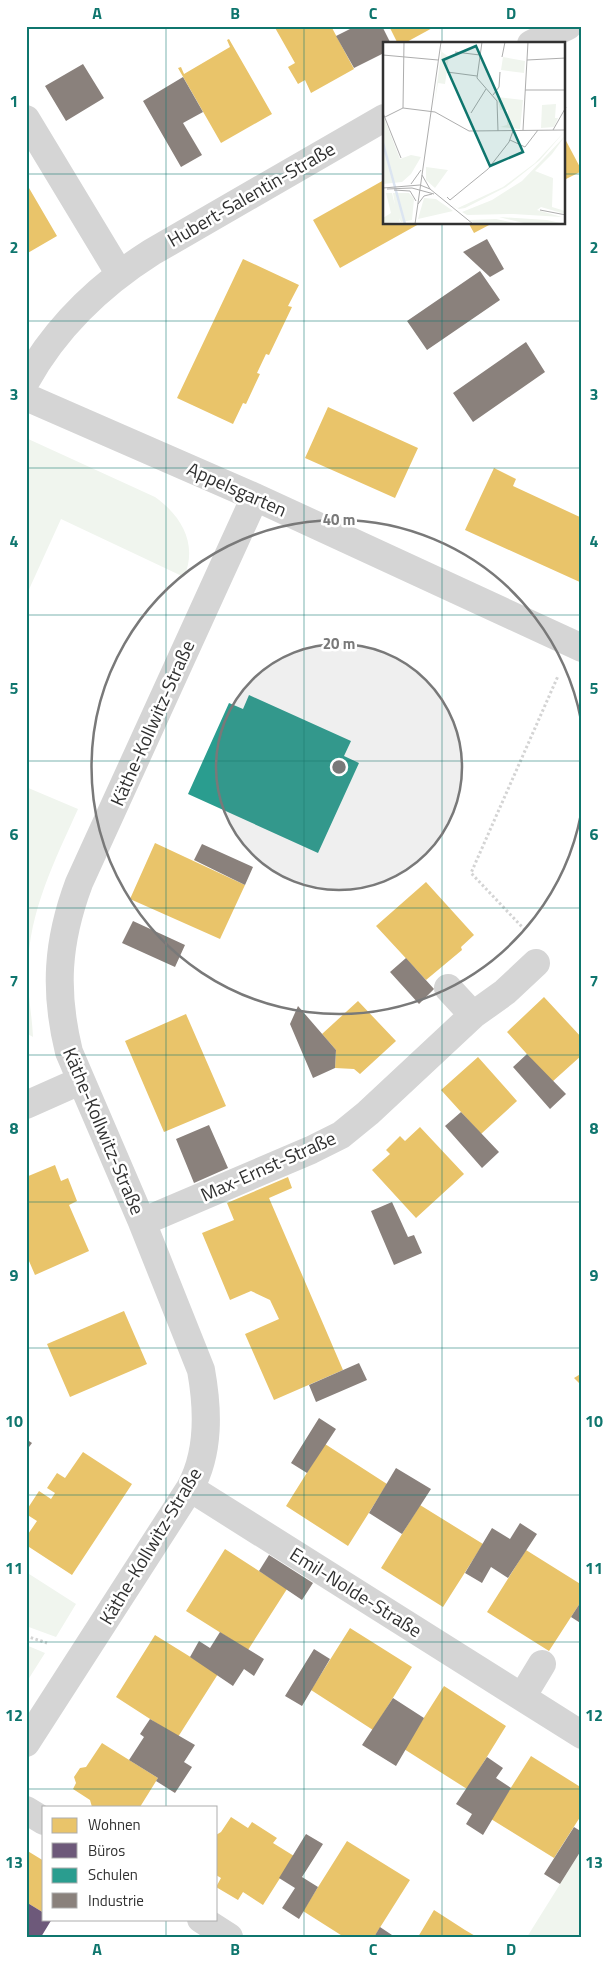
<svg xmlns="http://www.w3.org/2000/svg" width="608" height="1963" viewBox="0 0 608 1963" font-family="'Titillium Web',sans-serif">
	<rect width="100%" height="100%" fill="#fff"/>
	<path fill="#f0f5ee" d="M26,438l129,59c27,19 43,48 29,80l-123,-58 -35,77z
		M26,787l52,22c-23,51 -49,102 -50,159 -1,24 4,46 5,69l-7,-4z
		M26,1572l50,32 -20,33 -30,-11z
		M26,1645l19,8 -19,30z
		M582,1849v88h-55z"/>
	<path fill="#e9c46a" d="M274,26h57l23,43 -43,24 -6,-13 -7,4 -10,-17 7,-4z
		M389,26h47l-33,18h-5z
		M229,39l43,75 -51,29 -43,-75 3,-1 3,7 46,-27 -3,-7z
		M564,137l18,34 -18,9z
		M384,180v44h35l-79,44 -27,-48z
		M29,188l28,48 -31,18v-65z
		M469,224h22l-17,9z
		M243,259l56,26 -11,21 4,1 -23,48 -3,-1 -9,19 3,1 -14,30 -3,-1 -10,21 -56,-26z
		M328,407l90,41 -23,50 -90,-40z
		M494,468l22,11 -3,7 69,32v65l-117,-53z
		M155,843l90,42 -25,54 -90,-40z
		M426,882l48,53 -13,12 1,3 -36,30 -50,-54z
		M544,997l38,41v17l-30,27 -45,-50z
		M358,1001l38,40 -36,33 -6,-5 -19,-1 1,-18 -14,-16z
		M186,1014l40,92 -62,26 -39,-91z
		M478,1057l39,44 -36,33 -40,-44z
		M420,1127l44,47 -48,44 -44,-48 18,-16 -4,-4 14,-14 5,5z
		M55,1165l6,16 7,-3 9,23 -8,4 20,46 -54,24 -9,-21v-77z
		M288,1177l4,11 -23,10 74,172 -69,30 -29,-66 34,-15 -9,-19 -19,-9 -21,9 -28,-67 32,-13 -7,-17z
		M124,1311l23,53 -77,33 -23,-53z
		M582,1373v13l-8,-8z
		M325,1444l62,40 -39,62 -62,-40z
		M83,1452l49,32 -60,91 -46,-30v-8l11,-16 -11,-7v-3l13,-20 12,8 4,-6 -8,-5 10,-15 8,5z
		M420,1505l63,39 -40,63 -62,-39z
		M225,1549l62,40 -39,61 -62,-39z
		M526,1550l56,35v15l-33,51 -62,-39z
		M350,1628l62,39 -39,63 -62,-40z
		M155,1635l63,39 -40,63 -62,-40z
		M444,1686l62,40 -39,63 -63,-40z
		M102,1743l56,35 -18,29h-48l-2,-7 -17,-11 3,-6 -2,-6 6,-9 6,-1z
		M531,1756l51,32v26l-28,44 -63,-39z
		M231,1817l17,11 4,-6 25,16 -4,5 21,13 -31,49 -20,-13 -5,8 -22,-13 5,-9 -5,-3v-40l5,-3z
		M347,1841l63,39 -36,57h-30l-41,-26z
		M26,1850l18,11v52l-18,-11z
		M434,1910l31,20 12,7h-59z"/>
	<path fill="#6d597a" d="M26,1902l18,11v6h8l-11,18h-15z"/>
	<path fill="#2a9d8f" d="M249,695l102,46 -7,15 15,7 -41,90 -130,-59 41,-91 14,6z"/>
	<path fill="#8a817c" d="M356,26h26l9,18h-7v9l-30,15 -18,-32z
		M83,64l21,34 -38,23 -21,-35z
		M183,77l20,35 -20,11 19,32 -21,12 -38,-66z
		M487,239l17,30 -14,8 -27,-25z
		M480,271l20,29 -73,50 -20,-29z
		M526,342l19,30 -72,50 -20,-29z
		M202,844l51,23 -8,18 -51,-25z
		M133,921l52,24 -10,22 -53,-24z
		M406,958l28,31 -15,15 -29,-32z
		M298,1006l38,44 -1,18 -22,10 -23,-54z
		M527,1054l39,40 -16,15 -37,-42z
		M461,1112l38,40 -17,16 -37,-42z
		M209,1125l19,43 -34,15 -18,-44z
		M392,1202l16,35 6,-2 8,18 -28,12 -23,-54z
		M359,1363l8,17 -51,22 -7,-17z
		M319,1418l17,11 -29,44 -16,-10z
		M26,1439l6,4 -6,8z
		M396,1468l35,21 -29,45 -33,-21z
		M520,1523l17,11 -29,44 -17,-11 -9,16 -17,-10 27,-45 18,11z
		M269,1555l44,28 -11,17 -43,-29z
		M582,1600v24l-11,-7z
		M220,1632l44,27 -10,17 -10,-7 -11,17 -43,-29 9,-16 11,7z
		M314,1649l16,10 -28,47 -17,-10z
		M393,1698l31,20 -28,48 -34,-21z
		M150,1719l45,26 -11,17 8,5 -17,26 -19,-12 2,-3 -29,-18 15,-23 -4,-3z
		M487,1757l16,11 -7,10 15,10 -28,47 -17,-11 6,-10 -16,-10z
		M574,1827l8,5v17l-22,35 -16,-10z
		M306,1834l17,10 -21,33 16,10 -19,32 -17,-11 13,-20 -16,-10z
		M380,1927l15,10h-21z"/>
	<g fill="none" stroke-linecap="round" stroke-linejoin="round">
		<path stroke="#d4d4d4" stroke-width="3" stroke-dasharray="2.5 2.5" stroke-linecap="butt" d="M525,930l-54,-57 87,-197
			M26,1636l21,7"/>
		<path stroke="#d5d5d5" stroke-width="28" d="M531,44l37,-18
			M26,119l93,154
			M26,381c30,-54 74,-96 126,-129l232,-134
			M26,397l229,100 327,151
			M448,988l25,27
			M26,1105l54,-24
			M142,1222l169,-72 30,-15 27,-22 105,-98 32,-23 31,-29
			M190,1488l392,247
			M522,1697l20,-33
			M26,1743l164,-255c20,-36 18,-79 11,-118l-59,-148 -73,-170c-15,-61 -12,-110 10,-169l176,-386
			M26,1810l18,11
			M201,1919l28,18"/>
	</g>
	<path fill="none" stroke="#0f766e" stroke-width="1" stroke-opacity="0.55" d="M166,26v1781M304,26v1911M442,26v18M26,174h358M564,174h18M442,224v1713M26,321h556M26,468h556M26,615h556M26,761h556M26,908h556M26,1055h556M26,1202h556M26,1348h556M26,1495h556M26,1642h556M26,1789h556M166,1919v18"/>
	<circle cx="339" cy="767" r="123" fill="#797979" fill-opacity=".12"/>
	<g fill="none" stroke="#797979" stroke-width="2.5">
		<circle cx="339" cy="767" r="123"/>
		<path d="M581 814A247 247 0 1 1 581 720"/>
	</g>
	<g text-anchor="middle" stroke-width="5" stroke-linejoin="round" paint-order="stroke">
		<g font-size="19" fill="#313131" stroke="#fff">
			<text transform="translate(251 194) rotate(-30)" y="7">Hubert-Salentin-Straße</text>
			<text transform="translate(237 489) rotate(24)" y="7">Appelsgarten</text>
			<text transform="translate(152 723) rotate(-66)" y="7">Käthe-Kollwitz-Straße</text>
			<text transform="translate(104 1131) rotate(67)" y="7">Käthe-Kollwitz-Straße</text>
			<text transform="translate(268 1166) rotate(-24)" y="7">Max-Ernst-Straße</text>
			<text transform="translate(150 1546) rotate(-59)" y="7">Käthe-Kollwitz-Straße</text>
			<text transform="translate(356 1592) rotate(32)" y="7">Emil-Nolde-Straße</text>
		</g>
	</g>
	<g transform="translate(383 42)">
		<rect width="182" height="182" fill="#fff"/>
		<path d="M59,5v5l7,5 -4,27 -7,-1 -4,23zM120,15l22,4 -1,12 -23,-3zM114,55l26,3 -3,29 -20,-2 7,-2 1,-15h-8zM173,62l-1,14h3l-4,9 -13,1 1,-23zM0,73l17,44 11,-4 10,2 -10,17 -9,8 -19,2zM182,89l-25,29 -34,27 -41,21 -6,1 -9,-6 8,5 45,-21 32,-24zM182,94l-13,18 -17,17 18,7 -1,29 13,4v3l-24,-7 -4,3 25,7 -49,-3 -46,1 -5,-3 30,-12 30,-19zM43,125l22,3 -13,18 -9,-8zM3,151h6l3,12 -2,-12h16l5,6 -2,21 -11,2 -2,-4 1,4 -17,1v-5l8,-5zM41,156l12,1 17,12 -35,8zM116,175l48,3 18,4h-37zM113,177l23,5h-44l-6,-4z" fill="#f0f5ee"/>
		<path fill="none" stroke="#dce5f1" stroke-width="2.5" d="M0,101l22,81"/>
		<path fill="none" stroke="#adadad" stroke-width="1" d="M99,0l-5,36 20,23 1,30M72,10l25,3M0,13l55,5M119,15l3,-15M144,18l39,-2M64,30l30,4M142,48h41M110,53l6,-8 1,-15M20,66l1,-66M0,71l18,45M88,71l15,-24M2,75l18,-9 32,4 34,19 97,-1M140,88l5,-88M170,88l13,-23M127,98l15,7 13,-17M39,133l8,14M28,142l10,-14M0,146l37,-3 10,4 43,35M4,147l25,-1 22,6M11,148l16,1 6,10M64,155l3,3 38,-31 21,-27 4,-11M35,162l6,-8 8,-2M157,168l26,5M32,182l26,-182"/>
		<path fill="#0f766e" fill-opacity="0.15" stroke="#0f766e" stroke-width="2.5" d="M93,4l47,106 -33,14 -47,-106z"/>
		<rect width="182" height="182" fill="none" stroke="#313131" stroke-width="2.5"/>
	</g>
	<circle cx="339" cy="767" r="8" fill="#797979" stroke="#fff" stroke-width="2.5"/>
	<g font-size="15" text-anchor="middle" font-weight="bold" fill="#797979" stroke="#fff" stroke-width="5" stroke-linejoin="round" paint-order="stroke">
		<text x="339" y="525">40 m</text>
		<text x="339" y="649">20 m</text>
	</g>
	<rect width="608" height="1963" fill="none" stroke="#ffffff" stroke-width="55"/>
	<rect x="42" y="1806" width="175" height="115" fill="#ffffff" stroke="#adadad"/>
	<rect x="52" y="1818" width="25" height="15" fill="#e9c46a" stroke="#adadad"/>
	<text x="88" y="1830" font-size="15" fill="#313131">Wohnen</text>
	<rect x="52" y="1843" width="25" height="15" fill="#6d597a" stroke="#adadad"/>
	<text x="88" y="1856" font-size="15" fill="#313131">Büros</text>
	<rect x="52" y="1868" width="25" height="15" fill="#2a9d8f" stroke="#adadad"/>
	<text x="88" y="1880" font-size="15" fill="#313131">Schulen</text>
	<rect x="52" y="1893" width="25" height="15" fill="#8a817c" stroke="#adadad"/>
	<text x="88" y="1906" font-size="15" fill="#313131">Industrie</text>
	<rect x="28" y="28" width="552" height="1908" fill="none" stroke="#0f766e" stroke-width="2"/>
	<g font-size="16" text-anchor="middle" font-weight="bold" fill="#0f766e">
		<text x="97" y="19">A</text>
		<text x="235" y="19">B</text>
		<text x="373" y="19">C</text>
		<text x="511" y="19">D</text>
		<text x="14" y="107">1</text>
		<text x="594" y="107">1</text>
		<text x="14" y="253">2</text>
		<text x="594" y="253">2</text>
		<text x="14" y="400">3</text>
		<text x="594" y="400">3</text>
		<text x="14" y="547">4</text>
		<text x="594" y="547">4</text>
		<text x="14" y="694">5</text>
		<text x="594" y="694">5</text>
		<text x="14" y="840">6</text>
		<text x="594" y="840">6</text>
		<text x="14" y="987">7</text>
		<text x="594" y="987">7</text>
		<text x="14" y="1134">8</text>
		<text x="594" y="1134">8</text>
		<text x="14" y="1281">9</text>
		<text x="594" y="1281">9</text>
		<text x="14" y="1427">10</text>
		<text x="594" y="1427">10</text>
		<text x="14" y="1574">11</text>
		<text x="594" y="1574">11</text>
		<text x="14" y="1721">12</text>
		<text x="594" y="1721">12</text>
		<text x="14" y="1868">13</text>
		<text x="594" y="1868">13</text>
		<text x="97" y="1955">A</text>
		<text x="235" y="1955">B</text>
		<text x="373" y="1955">C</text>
		<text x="511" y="1955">D</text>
	</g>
</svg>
